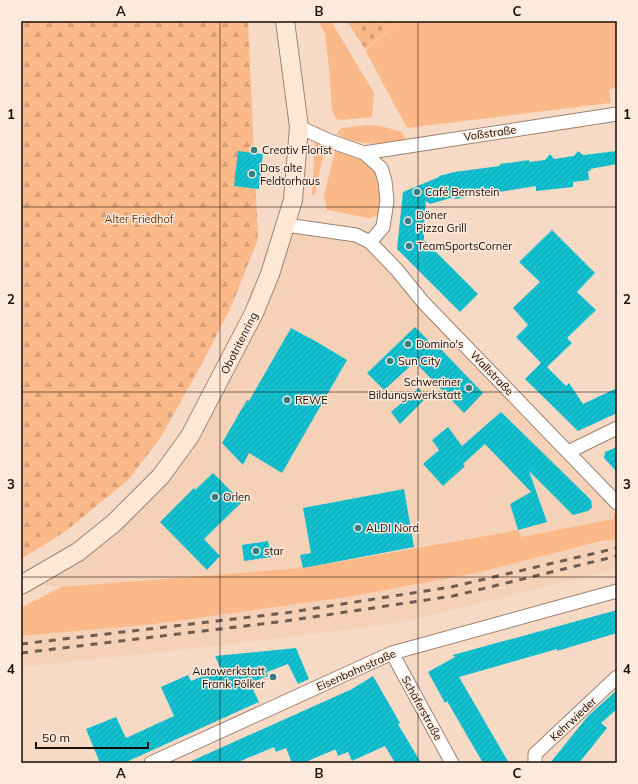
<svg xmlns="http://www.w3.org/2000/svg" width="638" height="784" viewBox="0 0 638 784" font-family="Mulish,sans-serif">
	<defs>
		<pattern id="forest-firs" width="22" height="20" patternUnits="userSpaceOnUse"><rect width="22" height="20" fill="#fbb989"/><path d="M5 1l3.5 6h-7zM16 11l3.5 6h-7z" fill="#d69e75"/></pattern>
		<pattern id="cemetery-stones" width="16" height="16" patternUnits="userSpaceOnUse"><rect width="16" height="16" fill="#fbb989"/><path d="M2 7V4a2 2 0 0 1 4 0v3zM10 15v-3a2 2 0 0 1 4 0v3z" fill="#d69e75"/></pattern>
		<pattern id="building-hatch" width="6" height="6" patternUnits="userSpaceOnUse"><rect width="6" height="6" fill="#13c0d0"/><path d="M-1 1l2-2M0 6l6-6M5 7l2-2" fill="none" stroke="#11a4b1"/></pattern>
	</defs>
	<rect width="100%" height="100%" fill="#f7dac6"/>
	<path fill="#f4d1b7" d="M286,225l70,10 261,267 -4,17 -93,18 -2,-7 -104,17 -111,21 -242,19 -36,-4 53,-31 112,-116z
		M617,540v28l-114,30 -111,26 -185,23 -186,20v-31l133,-12z"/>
	<path fill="#fbb989" d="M318,21h13l43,72 -2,24 -32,3 -4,-1 -4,-9 -3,-42 -4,-34z
		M401,21h214l2,6v60l-8,3 2,13 -204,25 -42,-78z
		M368,125l13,1 21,6 5,11c-23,0 -50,4 -70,-9l4,-6z
		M315,141h4l6,5 -10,48 -3,1z
		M335,151l25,5 13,10 7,13v35l-11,4 -42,-8 -3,-15z
		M617,502v38l-15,1 -126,32 -129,24 -193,27 -133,12v-28l40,-21 242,-19 215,-38 3,7 92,-18z"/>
	<path fill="url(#forest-firs)" d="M21,21h227l10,218 -27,68 -32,62 -38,68 -33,43 -62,51 -45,28z"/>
	<path fill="url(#cemetery-stones)" d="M347,21h54l-36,28z"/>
	<path fill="url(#building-hatch)" d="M238,151l25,3 -4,35 -25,-3z
		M578,151l5,4 34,-4v13l-27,5 1,2h-3l1,9 -16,2v5l-37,4v-5l-81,13 -1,-2 -24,7 -4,-3 -3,34h1v5l54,54 -18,18 -63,-63 6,-57 36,-15v-1l15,-4 46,-6v-2l29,-4v2l16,-2 5,-6 4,5 20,-3z
		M552,230l43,43 -18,19 19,18 -29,28 5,5 -25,24 19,19 3,-3 14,21 34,-16v25l-39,18 -53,-52 16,-16 -25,-26 12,-12 -15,-17 27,-26 -21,-20z
		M415,327l17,17 2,-2 49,51 -19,20 -49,-51 -31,28 -17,-17z
		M291,328l26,14 30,18 -65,113 -33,-20 -6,12 -21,-22 25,-43 2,1z
		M419,388l7,10 -26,26 -9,-12z
		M501,412l90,88 1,7 -4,4 -15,4 -44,-44 18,51 -29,8 -8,-26 21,-12 -46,-48 -22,20 2,2 -22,20 -20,-22 16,-14 -7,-10 16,-13 14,19z
		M617,447v25l-13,-14 1,-6z
		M213,473l29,29 -38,37 16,17 -13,14 -47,-48 34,-34 1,2z
		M404,489l10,58 -111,21 -3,-13 11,-2 -8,-45z
		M268,541l3,16 -27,4 -2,-16z
		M617,610v23l-60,18v-2l-98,28 50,86h-26l-36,-62 -2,2 -17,-31 27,-15 -2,-2z
		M296,648l13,31 -11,5 -10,-20 -21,8 1,4 -18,7 9,19 -135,61h-24l-14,-34 30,-12 10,21 48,-22 -13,-29 27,-12 3,6 30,-12 -6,-13z
		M373,676l27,47 -2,1 23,39h-26l-10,-17 -33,15 -4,-9 -10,4 -2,-6h-2l-31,13h-11l-6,-15 -10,4 -2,-5 -38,16h-49l165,-74z
		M617,690v19l-16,14 6,5 -28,35h-29l38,-47z"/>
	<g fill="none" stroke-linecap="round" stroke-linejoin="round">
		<g stroke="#9e8370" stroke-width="15">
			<path id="street" d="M299,127l31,14 34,12 17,15 4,13 2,20 -4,26 -13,15
				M364,153l253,-39
				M286,225l70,10 14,7 27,28 26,32 194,201
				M568,452l49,-24
				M392,653l60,110
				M151,763l241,-110 225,-62
				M535,763v-9l82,-77"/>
		</g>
		<g stroke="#9e8370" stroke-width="20">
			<path id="secondary" d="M21,585l57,-33 36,-29 47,-47 29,-40 64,-123 16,-39 23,-74 6,-73 -14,-106"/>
		</g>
		<use href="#street" stroke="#fff" stroke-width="13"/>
		<use href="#secondary" stroke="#fee7d5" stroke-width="18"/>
		<path stroke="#6e5c51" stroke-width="3" stroke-dasharray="7 7" stroke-linecap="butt" d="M21,644l264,-31 166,-26 166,-39
			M21,653l265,-32 167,-25 164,-40"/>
	</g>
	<path fill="none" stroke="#170d07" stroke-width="1" stroke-opacity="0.55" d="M220,21v742M418,21v742M21,207h596M21,392h596M21,577h596"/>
	<g fill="#367d86" stroke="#fceadd" stroke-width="1.5">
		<circle cx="254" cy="150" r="4"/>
		<circle cx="252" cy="174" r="4"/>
		<circle cx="417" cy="192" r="4"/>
		<circle cx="408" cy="221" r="4"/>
		<circle cx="409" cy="246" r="4"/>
		<circle cx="408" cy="344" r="4"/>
		<circle cx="390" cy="361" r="4"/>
		<circle cx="469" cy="388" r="4"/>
		<circle cx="287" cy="400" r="4"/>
		<circle cx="215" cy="497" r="4"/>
		<circle cx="358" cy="528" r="4"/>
		<circle cx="256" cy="551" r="4"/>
		<circle cx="273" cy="677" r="4"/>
	</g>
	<g text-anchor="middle" stroke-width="3" stroke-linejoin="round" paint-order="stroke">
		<g font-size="11" fill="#170d07" stroke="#fceadd">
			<text transform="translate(490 133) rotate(-8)" y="4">Voßstraße</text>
			<text transform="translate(239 343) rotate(-63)" y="4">Obotritenring</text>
			<text transform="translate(492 373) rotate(46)" y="4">Wallstraße</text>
			<text transform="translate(356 670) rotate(-24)" y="4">Eisenbahnstraße</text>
			<text transform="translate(422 708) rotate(61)" y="4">Schäferstraße</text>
			<text transform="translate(573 719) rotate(-43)" y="4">Kehrwieder</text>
		</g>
		<g font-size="11" fill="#170d07" stroke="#fceadd" text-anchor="start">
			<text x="262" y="154">Creativ Florist</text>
			<text x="260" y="172">Das alte<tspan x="260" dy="13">Feldtorhaus</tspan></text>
			<text x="425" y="196">Café Bernstein</text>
			<text x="416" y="219">Döner<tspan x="416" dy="13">Pizza Grill</tspan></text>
			<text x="417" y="250">TeamSportsCorner</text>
			<text x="416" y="348">Domino's</text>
			<text x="398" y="365">Sun City</text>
			<text x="461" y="386" text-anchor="end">Schweriner<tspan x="461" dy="13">Bildungswerkstatt</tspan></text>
			<text x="295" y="404">REWE</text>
			<text x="223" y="501">Orlen</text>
			<text x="366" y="532">ALDI Nord</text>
			<text x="264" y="555">star</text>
			<text x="265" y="675" text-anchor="end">Autowerkstatt<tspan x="265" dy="13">Frank Pölker</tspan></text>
		</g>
		<g font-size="11" fill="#6a3704" stroke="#fceadd">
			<text x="139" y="223">Alter Friedhof</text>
		</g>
	</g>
	<rect width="638" height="784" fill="none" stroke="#fceadd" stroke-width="44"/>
	<path d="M36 742v6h112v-6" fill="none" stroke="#170d07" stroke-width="2"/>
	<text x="42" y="742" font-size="12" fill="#170d07" stroke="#fceadd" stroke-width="3" paint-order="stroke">50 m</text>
	<rect x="22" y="22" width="594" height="740" fill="none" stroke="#170d07" stroke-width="1.5"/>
	<g font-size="13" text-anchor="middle" font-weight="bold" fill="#170d07">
		<text x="121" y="16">A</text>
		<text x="319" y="16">B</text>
		<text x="517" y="16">C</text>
		<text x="11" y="119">1</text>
		<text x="627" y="119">1</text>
		<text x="11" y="304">2</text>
		<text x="627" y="304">2</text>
		<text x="11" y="489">3</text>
		<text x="627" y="489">3</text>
		<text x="11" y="674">4</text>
		<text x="627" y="674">4</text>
		<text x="121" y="778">A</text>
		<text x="319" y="778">B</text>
		<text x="517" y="778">C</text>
	</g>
</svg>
